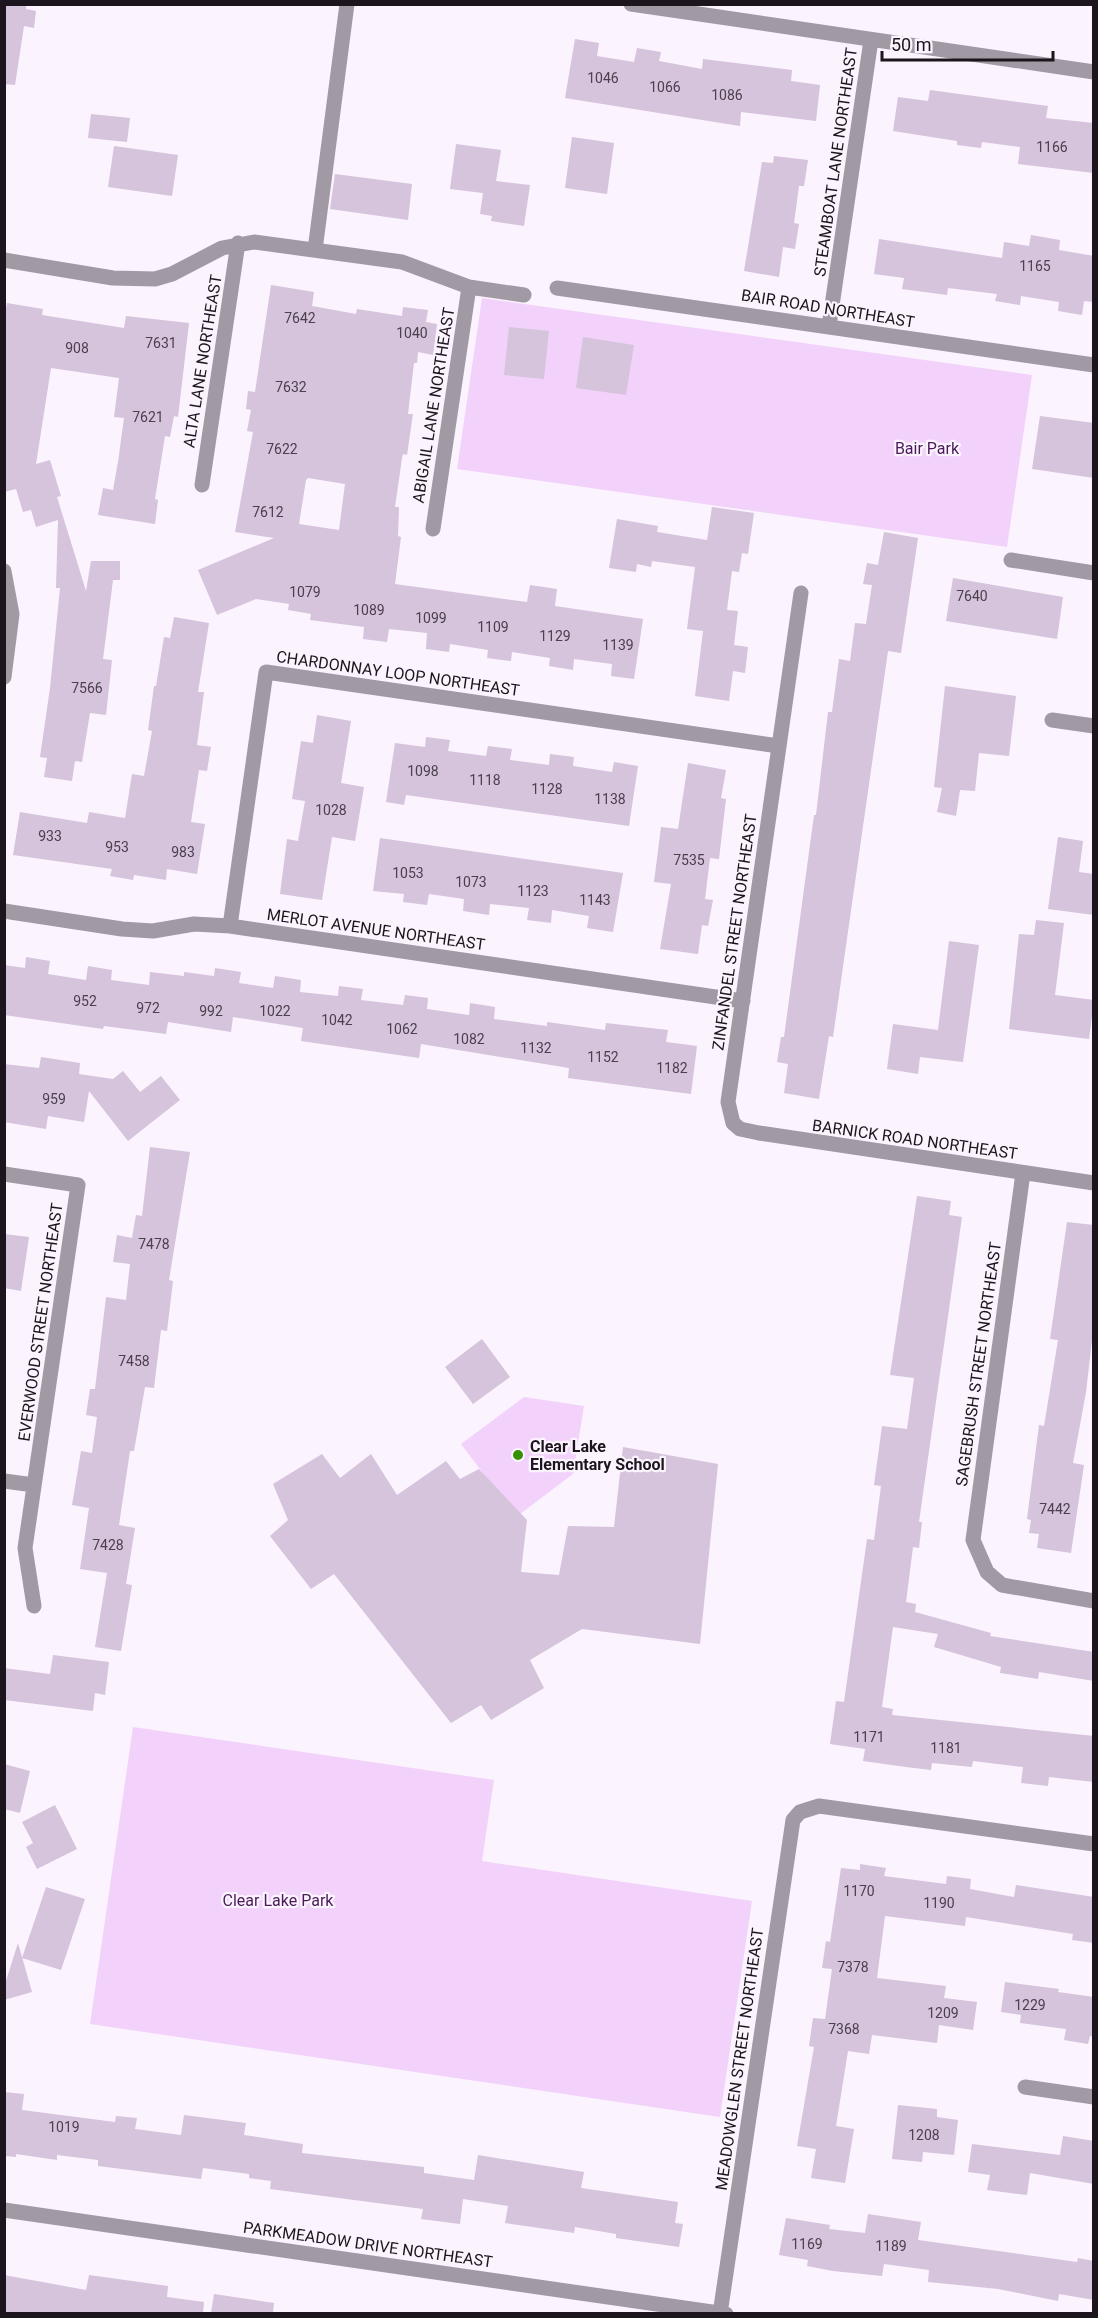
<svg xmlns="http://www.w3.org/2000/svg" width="1098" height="2318" viewBox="0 0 1098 2318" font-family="Roboto,sans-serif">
	<rect width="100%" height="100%" fill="#fbf3fe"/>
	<path fill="#f2d2fb" d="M482,298l550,77 -25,172 -550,-78z
		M524,1397l60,9 -11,68 -57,43 -55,-73z
		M133,1727l361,53 -12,81 270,40 -32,216 -630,-93z"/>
	<path fill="#d6c3dc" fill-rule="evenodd" d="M4,4h22v5l10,2 -2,17 -10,-2 -9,59 -11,-1z
		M575,39l24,4 -2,13 37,6 3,-14 24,4 -2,9 43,8 1,-10 89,11 -1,11 29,4 -4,36 -75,-9 -1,14 -175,-28z
		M930,90l118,16 -2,12 48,5v50l-76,-9 2,-17 -38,-5 -1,6 -24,-3v-4l-64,-10 5,-34 30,4z
		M91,114l39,4 -3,24 -39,-4z
		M572,137l42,6 -7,51 -42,-6z
		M456,144l45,6 -5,31 34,4 -6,41 -33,-5 1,-5 -12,-2 3,-21 -33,-4z
		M114,146l64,9 -6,41 -64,-9z
		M774,156l34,4 -4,26h-5l-5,37 5,1 -4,25 -12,-2 -4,30 -35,-6 18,-109 11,1z
		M335,174l77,10 -4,36 -78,-11z
		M1031,235l29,5 -1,10 35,6v46l-10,-1 -2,14 -24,-4 1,-9 -38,-6 -1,9 -25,-4 2,-7 -49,-6 -1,7 -45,-6 2,-11 -30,-4 5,-35 123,19 2,-16 25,4z
		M271,285l43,7 -2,14 44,8 1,-5 45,7 1,-9 25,3 -2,12 11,2 -4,31 -15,-3 -1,11h-3l-6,51h5l-6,41 -4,-1 -1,4 -7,49h4l-1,29 3,1 -6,47 132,18 3,-17 27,4 -2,17 88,13 -9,60 -23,-3 1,-12 -38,-5 -1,11 -24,-4 1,-8 -38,-6 -1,9 -24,-3 1,-8 -38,-6 -1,8 -23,-3 1,-16 -38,-4 -2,13 -24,-3 1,-12 -54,-7 1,-6 -23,-4 1,-6 -33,-5 -39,16 -19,-45 76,-32 -39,-6 18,-100 -6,-1 4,-21 -5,-1 2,-18 7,1zM308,478l37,6 -6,46 -40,-6 7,-44z
		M7,303l36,6 -1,6 82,13 2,-12 63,7 -11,94 -4,-1 -4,21 -5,-1 -10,63 3,1 -3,24 -57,-9 5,-27 10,2 5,-28 6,-44 -10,-1 5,-39 -68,-10 -15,96 14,-4 11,36 -4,1 29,94 5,-30h29v19h-7l-10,79 9,1 -6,55 -16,-2 -8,49 -7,-1 -3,20 -28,-4 3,-19 -7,-1 10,-69 10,-100h-4l2,-68 -22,7 -5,-17 -8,2 -7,-23 -12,3v-172z
		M509,327l40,4 -5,48 -40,-4z
		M583,337l51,8 -8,50 -50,-7z
		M1040,416l54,7v55l-62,-9z
		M712,507l42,6 -6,41 -6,-1 -3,19 -7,-1 -5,39 11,1 -4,34 14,2 -3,26 -12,-2 -4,30 -34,-5 8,-65 -16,-2 8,-62 -43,-6 -1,6 -14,-3 -1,8 -27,-4 8,-49 41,7 -1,6 50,8z
		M884,532l34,6 -17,115 -13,-2 -55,386 -4,-1 -10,63 -35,-6 4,-29 -11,-2 4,-25h3l30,-222h2l12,-103h4l7,-53 11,2 5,-38 11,1 6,-39 -9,-1 4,-21 11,2z
		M953,578l110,19 -6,42 -111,-18z
		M174,617l35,6 -11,69h6l-7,53 14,2 -4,24 -8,-1 -8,52 14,2 -8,50 -30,-5 -1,11 -32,-5 -1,5 -23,-4 2,-7 -99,-14 7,-43 67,11 2,-11 36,6 7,-44 12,2 8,-45 -4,-1 6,-44h2l8,-49 6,1z
		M945,686l71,10 -7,60 -30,-3 -4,38 -15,-1 -4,26 -19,-4 5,-24 -8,-1z
		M317,715l34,6 -10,62 23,4 -9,54 -23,-4 -10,63 -42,-6 7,-55 11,2 7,-40 -13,-2 9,-58 12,2z
		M426,737l24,3 -2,11 38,5 2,-10 24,3 -2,11 39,5 1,-11 24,3 -1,9 39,6 2,-10 24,4 -9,60 -223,-31 -2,10 -18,-3 9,-59 30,4z
		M688,763l38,7 -5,28 5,1 -7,60 -9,-1 -5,41 8,1 -5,26 -6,-1 -4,29 -38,-5 11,-65 -17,-2 7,-55 17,2z
		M1058,837l25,4 -4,31 15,2v41l-46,-6z
		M380,838l243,35 -10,59 -26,-4 2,-12 -37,-6 -1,13 -24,-3 2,-12 -39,-4 -1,11 -26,-4 1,-12 -35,-5 -2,11 -24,-3 1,-8 -31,-3z
		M1036,920l28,3 -9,72 39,5 -5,39 -80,-10 10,-95 15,1z
		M949,941l30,4 -16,117 -43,-5 -2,17 -31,-5 6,-45 45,6z
		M26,957l24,4 -2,13 38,6 2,-14 24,4 -1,10 38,5 1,-13 34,4v-4l30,4 1,-8 26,4 -2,11 34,5 2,-12 26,4 -1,12 38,4 1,-10 24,3 -2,11 42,5 2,-10 23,3 -1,11 42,6 1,-12 25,4 -1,12 53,7v-4l58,8 1,-7 62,7 -2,12 31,4 -6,48 -123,-16 1,-10 -148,-24 -2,14 -118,-17 2,-13 -70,-11 -2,15 -63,-10 -2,12 -62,-8 -1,3 -99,-14v-50l21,3z
		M41,1057l39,6 -1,11 34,5 10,-8 17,21 21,-16 19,24 -52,41 -39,-50 -5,31 -36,-6 -2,13 -42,-7v-58l35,4z
		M150,1147l40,5 -21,128 4,1 -6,50 -6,-1 -7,58 -9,-1 -11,64h-4l-11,74 16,3 -9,56 6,1 -11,66 -26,-4 12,-74 -27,-4 9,-61 -17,-3 9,-54 11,2 5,-36 -11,-2 4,-26h5l11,-92 20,3 4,-36 -17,-2 4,-27 15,3 4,-23 6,1z
		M917,1196l34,5 -2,14 13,2 -43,305h3l-3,26 -6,-1 -7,55 10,2 -1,8 76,21 -1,3 104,16v29l-55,-9 -1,7 -38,-6 1,-6 -67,-20 4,-13 -45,-7 -11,80 11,2 -1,6 202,21v46l-45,-5 -1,9 -27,-3 2,-16 -50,-6 -1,6 -40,-4 -1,7 -25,-3 -43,-6 2,-12 -35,-5 6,-43 8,1 23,-163 7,1 7,-54 -7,-1 8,-59 25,3 7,-51 -24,-3z
		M1067,1222l27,3v98l-8,69 -13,71 11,2 -13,88 -34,-5 2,-14 -10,-1 2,-13 -4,-1 12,-94 5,1 14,-86 -8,-1z
		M4,1234l25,3 -8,54 -17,-3z
		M482,1339l28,38 -37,27 -28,-37z
		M623,1447l95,17 -18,180 -118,-15 -52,31 14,28 -53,32 -10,-15 -30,18 -117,-149 -23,15 -41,-53 18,-16 -15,-36 49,-30 18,24 31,-24 26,41 49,-34 14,18 19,-10 48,51 -6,52 38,3 9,-49 46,1z
		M53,1655l56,7 -4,33 -10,-2 -2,18 -89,-11v-32l46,6z
		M4,1764l26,7 -10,42 -16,-4z
		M55,1805l22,44 -40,20 -11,-22 7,-4 -11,-21z
		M860,1864l26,4 -2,8 62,8 1,-8 24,3 -1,10 44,8 2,-12 78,12v46l-22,-3 1,-6 -107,-17 -1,9 -80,-10 -8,62 69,8 -2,12 33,4 -4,28 -34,-5 -2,18 -65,-8 -3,19 -21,-3 -12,75 18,3 -9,54 -34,-5 5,-29 -19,-3 17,-99 -5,-1 4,-28 12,1 7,-50 -10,-1 4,-27 4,1 11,-74 19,2z
		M46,1887l39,12 -24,71 -39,-12z
		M18,1943l14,49 -28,8v-13z
		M1005,1982l54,7 -1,3 36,5v40l-4,-1 -2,8 -24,-4 2,-11 -46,-6 1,-8 -20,-3z
		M4,2092l20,2 -2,16 93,12 1,-6 21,2 -2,11 46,6 3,-20 62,8 -2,12 59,9 -1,9 122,14v6l50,7 4,-25 106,17 -3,16 97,14 -3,21 8,1 -4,23 -63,-9v-4l-41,-7 -1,6 -69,-10 3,-17 -45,-7 -3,25 -39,-5 2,-10 -153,-20 1,-8 -22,-3v-4l-46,-6 -2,11 -103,-13v-6l-41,-5v5l-41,-6v3l-12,-1z
		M898,2105l39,4v8l21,3 -4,35 -31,-3 -1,10 -30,-3z
		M1063,2136l31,5v43l-64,-11 -3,22 -40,-5 3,-15 -22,-3 4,-28 88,11z
		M868,2214l53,8 -3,18 159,22 1,-4 16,3v39l-35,-6 -1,7 -60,-12 -70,-7 1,-12 -45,-6 -2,12 -49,-5 -26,-5 1,-6 -29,-5 7,-37 44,7 -1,4 36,4z
		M4,2275l82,15 3,-15 79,11 -1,11 37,5 -1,11h-199z
		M214,2294l60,9 -1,10h-62z"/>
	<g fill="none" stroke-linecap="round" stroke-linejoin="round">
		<path stroke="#a199a4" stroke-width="15" d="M631,4l463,68
			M315,250l32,-246
			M4,260l109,18 42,1 17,-5 50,-26 32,-6 148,20 67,25 55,8
			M557,288l537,77
			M829,326l42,-286
			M202,485l36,-242
			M433,529l36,-242
			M1011,560l83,13
			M4,571l8,43 -8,63
			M801,593l-73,509 5,21 7,6 19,4 335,50
			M1052,720l42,6
			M4,911l118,18 31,2 41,-7 36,2 513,75
			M230,926l36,-254 513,74
			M1023,1173l-50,367 14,32 15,13 92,16
			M4,1174l74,11 -53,363 9,58
			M4,1481l30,4
			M1025,2087l69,10
			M4,2210l722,104
			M720,2314l73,-494 7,-8 19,-6 275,38"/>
	</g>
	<circle fill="#379000" stroke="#fbf3fe" stroke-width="2" cx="518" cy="1455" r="6"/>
	<g text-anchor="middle" stroke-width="4.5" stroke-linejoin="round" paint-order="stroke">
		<g font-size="14" fill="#4a404e">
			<text x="603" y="83">1046</text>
			<text x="665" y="92">1066</text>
			<text x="727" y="100">1086</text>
			<text x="1052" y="152">1166</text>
			<text x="1035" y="271">1165</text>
			<text x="300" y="323">7642</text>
			<text x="412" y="338">1040</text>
			<text x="161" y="348">7631</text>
			<text x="77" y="353">908</text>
			<text x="291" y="392">7632</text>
			<text x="148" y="422">7621</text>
			<text x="282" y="454">7622</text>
			<text x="268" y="517">7612</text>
			<text x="305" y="597">1079</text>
			<text x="972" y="601">7640</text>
			<text x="369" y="615">1089</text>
			<text x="431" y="623">1099</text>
			<text x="493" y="632">1109</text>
			<text x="555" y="641">1129</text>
			<text x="618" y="650">1139</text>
			<text x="87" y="693">7566</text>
			<text x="423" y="776">1098</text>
			<text x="485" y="785">1118</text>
			<text x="547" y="794">1128</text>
			<text x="610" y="804">1138</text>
			<text x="331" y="815">1028</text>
			<text x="50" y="841">933</text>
			<text x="117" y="852">953</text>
			<text x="183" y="857">983</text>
			<text x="689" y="865">7535</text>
			<text x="408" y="878">1053</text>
			<text x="471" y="887">1073</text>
			<text x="533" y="896">1123</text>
			<text x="595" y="905">1143</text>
			<text x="85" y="1006">952</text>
			<text x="148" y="1013">972</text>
			<text x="211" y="1016">992</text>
			<text x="275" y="1016">1022</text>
			<text x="337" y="1025">1042</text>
			<text x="402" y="1034">1062</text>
			<text x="469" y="1044">1082</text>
			<text x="536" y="1053">1132</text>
			<text x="603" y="1062">1152</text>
			<text x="672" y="1073">1182</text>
			<text x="54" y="1104">959</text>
			<text x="154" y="1249">7478</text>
			<text x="134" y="1366">7458</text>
			<text x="1055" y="1514">7442</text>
			<text x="108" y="1550">7428</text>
			<text x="869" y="1742">1171</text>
			<text x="946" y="1753">1181</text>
			<text x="859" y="1896">1170</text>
			<text x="939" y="1908">1190</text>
			<text x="853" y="1972">7378</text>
			<text x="1030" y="2010">1229</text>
			<text x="943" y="2018">1209</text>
			<text x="844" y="2034">7368</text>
			<text x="64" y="2132">1019</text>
			<text x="924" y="2140">1208</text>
			<text x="807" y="2249">1169</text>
			<text x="891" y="2251">1189</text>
		</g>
		<g font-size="16" fill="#1c151e" stroke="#fbf3fe">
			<text transform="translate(835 162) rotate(-82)" y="6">STEAMBOAT LANE NORTHEAST</text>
			<text transform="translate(828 308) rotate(9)" y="6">BAIR ROAD NORTHEAST</text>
			<text transform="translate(202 361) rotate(-81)" y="6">ALTA LANE NORTHEAST</text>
			<text transform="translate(433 405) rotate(-81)" y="6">ABIGAIL LANE NORTHEAST</text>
			<text transform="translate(398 673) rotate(8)" y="6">CHARDONNAY LOOP NORTHEAST</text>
			<text transform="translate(376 929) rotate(8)" y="6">MERLOT AVENUE NORTHEAST</text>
			<text transform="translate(734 932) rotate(-82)" y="6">ZINFANDEL STREET NORTHEAST</text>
			<text transform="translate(915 1139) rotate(8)" y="6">BARNICK ROAD NORTHEAST</text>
			<text transform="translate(40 1322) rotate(-82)" y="6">EVERWOOD STREET NORTHEAST</text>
			<text transform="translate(978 1364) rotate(-82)" y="6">SAGEBRUSH STREET NORTHEAST</text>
			<text transform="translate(739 2059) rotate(-82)" y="6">MEADOWGLEN STREET NORTHEAST</text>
			<text transform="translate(368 2244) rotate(8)" y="6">PARKMEADOW DRIVE NORTHEAST</text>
		</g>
		<g font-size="16" fill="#4b1b59" stroke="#fbf3fe">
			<text x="927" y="454">Bair Park</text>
			<text x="278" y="1906">Clear Lake Park</text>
		</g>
		<g font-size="16" font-weight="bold" fill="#1c151e" stroke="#fbf3fe" text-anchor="start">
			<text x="530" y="1452">Clear Lake<tspan x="530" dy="18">Elementary School</tspan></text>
		</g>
	</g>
	<rect width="1098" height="2318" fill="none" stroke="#1c151e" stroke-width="12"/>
	<path d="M882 51v9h171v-9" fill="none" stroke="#1c151e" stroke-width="3"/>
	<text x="891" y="51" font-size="18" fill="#1c151e" stroke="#fbf3fe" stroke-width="4.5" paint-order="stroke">50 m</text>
</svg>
